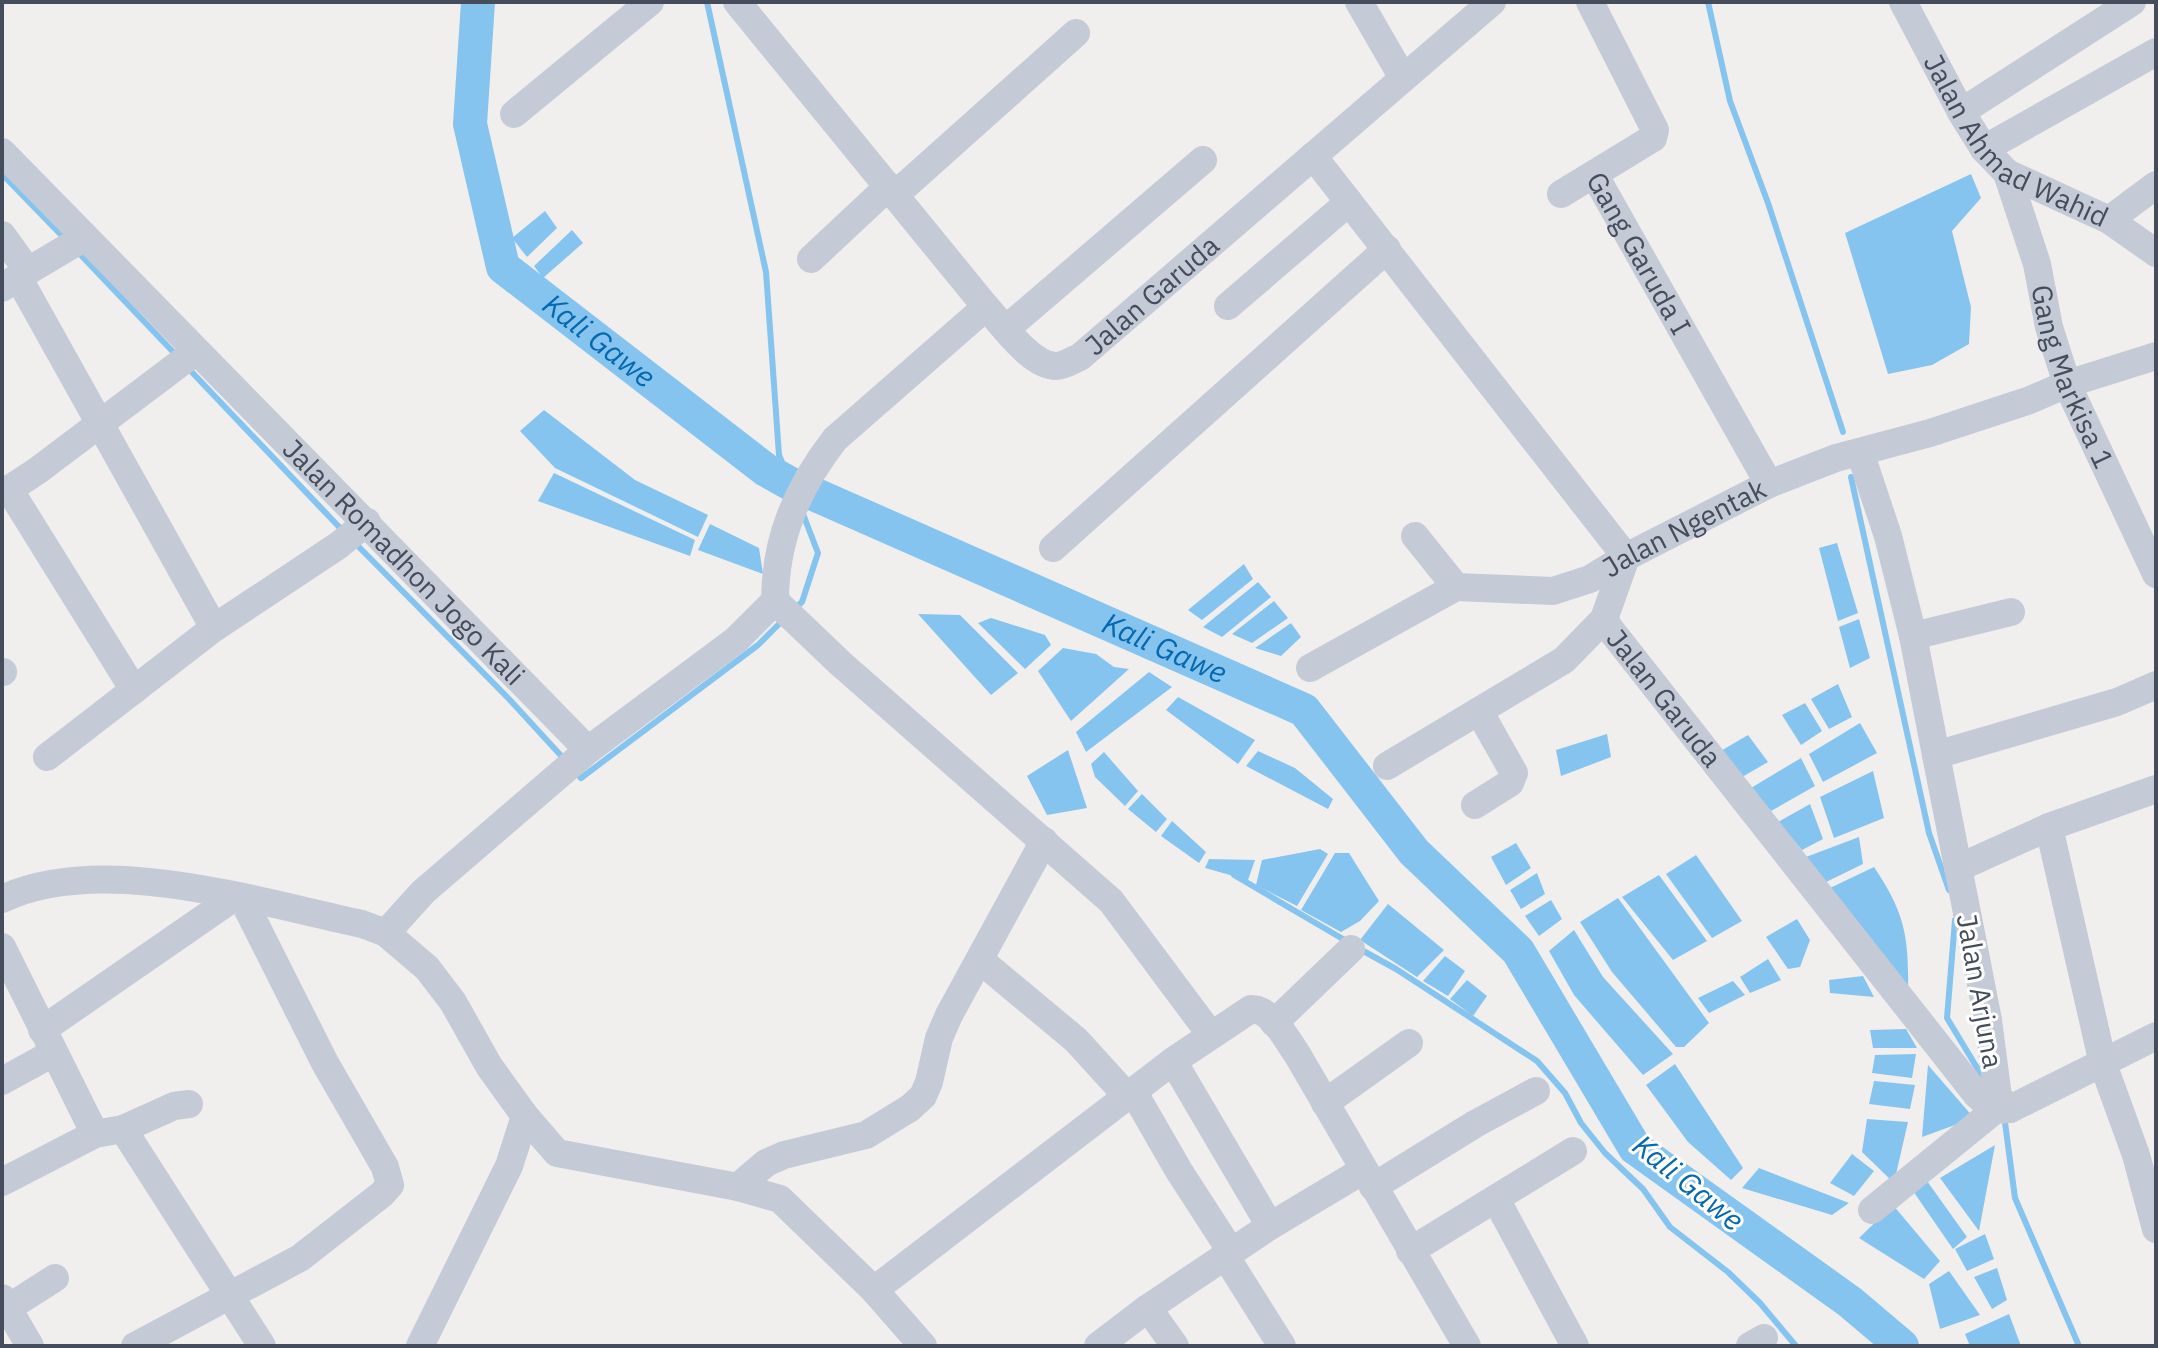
<svg xmlns="http://www.w3.org/2000/svg" width="2158" height="1348" viewBox="0 0 2158 1348" font-family="'IBM Plex Sans',sans-serif">
	<rect width="100%" height="100%" fill="#f1efee"/>
	<path fill="#85c4ef" d="M1971,174l10,24 -29,33 19,76 -2,37 -37,21 -44,9 -43,-141z
		M545,211l12,17 -30,29 -15,-19z
		M572,230l11,13 -40,35 -9,-12z
		M544,410l91,70 73,35 -10,22 -143,-69 -35,-37z
		M554,473l141,67 -5,16 -152,-55z
		M710,524l49,24 4,26 -65,-24z
		M1837,543l21,70 -20,8 -19,-73z
		M1244,564l9,15 -51,41 -14,-10z
		M1258,582l13,15 -49,40 -19,-10z
		M1274,601l14,17 -36,25 -20,-9z
		M918,614l42,1 58,58 -27,22z
		M991,618l54,17 6,10 -26,24 -47,-46z
		M1859,619l11,39 -20,10 -11,-41z
		M1291,623l10,14 -20,19 -26,-8z
		M1063,648l33,6 18,13 15,2 -58,52 -33,-50z
		M1149,672l23,15 -86,65 -10,-20z
		M1838,684l14,33 -23,12 -18,-30z
		M1178,697l77,43 -17,24 -72,-54z
		M1805,703l17,28 -21,14 -19,-30z
		M1860,723l17,30 -54,29 -14,-28z
		M1607,734l4,23 -50,19 -5,-26z
		M1748,735l20,27 -26,15 -23,-25z
		M1068,750l19,58 -40,7 -20,-39z
		M1258,751l37,17 38,31 -5,10 -82,-43z
		M1104,752l34,39 -13,15 -30,-29 -4,-13z
		M1801,758l14,28 -44,25 -20,-23z
		M1873,771l11,47 -50,20 -14,-41z
		M1142,794l25,25 -11,13 -28,-23z
		M1810,804l13,35 -21,11 -24,-28z
		M1172,821l34,31 -7,11 -38,-27z
		M1859,837l4,27 -39,19 -18,-26z
		M1516,843l15,25 -25,17 -15,-28z
		M1320,849l8,5 -31,52 -41,-21 6,-25z
		M1335,853h14l30,48 -19,20 -19,11 -40,-22z
		M1696,855l46,66 -30,17 -46,-64z
		M1209,859l46,1 -7,20 -43,-12z
		M1874,867c31,46 35,70 34,124l-78,-103z
		M1537,873l8,21 -24,15 -11,-19z
		M1659,875l48,66 -34,19 -51,-63z
		M1618,898l91,125 -25,24h-8l-64,-75 -32,-50z
		M1551,900l11,19 -23,17 -14,-20z
		M1388,904l56,46 -27,27 -57,-37z
		M1797,919l13,21 -10,27 -12,2 -22,-32z
		M1574,930l29,47 70,77 -30,21 -69,-80 -25,-44z
		M1445,956l20,15 -17,25 -25,-15z
		M1768,959l13,21 -31,13 -10,-16z
		M1863,976l11,21 -44,-4 -1,-13z
		M1467,980l20,16 -14,20 -23,-17z
		M1733,981l12,14 -36,18 -11,-15z
		M1906,1029l11,19h-44l-3,-18z
		M1916,1054l-4,24 -40,-5 3,-18z
		M1675,1064l68,104 -12,12 -43,-38 -42,-57z
		M1928,1065l46,53 -52,19z
		M1874,1081l41,4 -5,24 -41,-5z
		M1867,1119l41,3 -14,61 -32,-31z
		M1995,1145l-16,86 -39,-53z
		M1852,1154l22,17 -20,25 -24,-13z
		M1759,1168l90,35 -17,12 -90,-27z
		M1927,1181l40,56 -14,12 -40,-58z
		M1893,1205l47,56 -16,18 -65,-41z
		M1985,1234l9,25 -27,12 -12,-22z
		M1997,1268l10,32 -15,9 -18,-32z
		M1949,1271l31,44 -40,14 -11,-45z
		M2009,1314l12,32h-51l-5,-12z"/>
	<g fill="none" stroke-linecap="round" stroke-linejoin="round">
		<path stroke="#85c4ef" stroke-width="6" d="M707,2l59,270 13,183 14,34
			M1708,2l22,99 38,102 75,229
			M2,174l64,66
			M77,251l100,105
			M187,367l155,163
			M1851,477l78,356 20,57
			M356,544l153,155 56,61
			M793,610l9,-8 16,-49 -15,-39
			M575,771l6,7 177,-133 24,-24
			M1234,875l114,67
			M1955,920l-8,98 38,63
			M1358,948l38,21 141,92 28,32 16,30 24,30 38,36 27,38 58,45 32,31 36,43
			M2004,1115l11,83 64,148"/>
		<path stroke="#85c4ef" stroke-width="34" id="s1" d="M478,2l-8,122 33,143 263,203 25,14 513,226 110,142 104,99 117,197 215,154 52,44"/>
		<g stroke="#c4cad6" stroke-width="28">
			<path id="s2" d="M737,2l249,305c17,18 45,59 70,59 8,0 17,-6 24,-9l412,-355"/>
			<path d="M1359,2l44,76"/>
			<path id="s3" d="M1590,2l65,128 -2,8 -59,36 175,310"/>
			<path id="s4" d="M1903,2l58,110 23,37 23,24 102,47 47,33"/>
			<path d="M1961,112l171,-110"/>
			<path d="M514,114l136,-112"/>
			<path d="M1984,149l172,-97"/>
			<path id="s5" d="M2,152l586,598"/>
			<path id="s6" d="M1313,156l313,401 -22,62 6,10 367,466 18,15 15,-1 146,-73"/>
			<path id="s7" d="M2007,173l30,91 12,63 18,57 89,190"/>
			<path d="M896,194l180,-161"/>
			<path d="M1561,194l33,-20"/>
			<path d="M2109,220l47,-35"/>
			<path d="M2,235l26,36"/>
			<path d="M811,259l78,-73"/>
			<path d="M18,277l67,-40"/>
			<path d="M2,288l16,-11 196,351"/>
			<path d="M1228,306l121,-104"/>
			<path d="M1006,329l197,-169"/>
			<path d="M1860,452l28,84 25,100 23,119"/>
			<path d="M9,489l125,201"/>
			<path d="M2,494l35,-23 158,-119"/>
			<path d="M1415,536l41,51"/>
			<path d="M1053,548l334,-299"/>
			<path d="M775,601l65,62 271,238 100,134"/>
			<path d="M1913,636l98,-24"/>
			<path id="s8" d="M1310,668l146,-81 97,4 37,-12 36,-22 143,-73 67,-26 94,-25 100,-33 37,-16 89,-28"/>
			<path d="M2,672h1"/>
			<path d="M47,757l167,-129 125,-83 28,-23"/>
			<path d="M1387,766l177,-106 40,-41"/>
			<path d="M1475,805l35,-22 4,-10 -35,-62"/>
			<path d="M2049,827l54,237 33,91 20,74"/>
			<path d="M1958,868l91,-41 107,-38"/>
			<path d="M2,899c100,-47 255,3 360,25l24,9 41,35 26,34 36,64 36,50 32,37 181,34 42,12 94,91 49,56"/>
			<path d="M386,933l37,-41 165,-142 148,-110 39,-39c0,-62 22,-113 60,-162l151,-132"/>
			<path d="M2,947l93,187"/>
			<path d="M980,960l96,80 51,56"/>
			<path d="M1274,1023l77,-74"/>
			<path d="M42,1030l194,-134"/>
			<path d="M1173,1061l97,165"/>
			<path d="M2,1081l51,-28"/>
			<path d="M1133,1091l46,80 53,82"/>
			<path d="M1325,1103l84,-60"/>
			<path d="M2010,1109l-12,-12 -10,-77 -52,-265 181,-53 39,-17"/>
			<path d="M123,1129l139,217"/>
			<path d="M2,1182l93,-48 28,-5 51,-23 15,-2"/>
			<path d="M738,1187l28,-24 18,-8 82,-20 44,-27 13,-12 6,-14 10,-44 10,-23 95,-174"/>
			<path d="M1373,1187l102,-63 61,-33"/>
			<path d="M1496,1199l79,147"/>
			<path d="M1872,1210l123,-100"/>
			<path d="M1410,1251l163,-100"/>
			<path d="M1226,1257l56,89"/>
			<path d="M874,1290l299,-229 78,-52c21,0 35,30 46,45l170,292"/>
			<path d="M2,1298l28,48"/>
			<path d="M8,1308l47,-30"/>
			<path d="M1148,1308l27,38"/>
			<path d="M135,1346l165,-88 82,-64 8,-9 -5,-18 -60,-104 -83,-165"/>
			<path d="M420,1346l89,-180 16,-50"/>
			<path d="M1098,1346l50,-38 122,-82 92,-55"/>
			<path d="M1750,1346l14,-8"/>
		</g>
	</g>
	<g text-anchor="middle" stroke-width="6" stroke-linejoin="round" paint-order="stroke">
		<g font-size="28" fill="#454d5c" stroke="#fff">
			<text dy="10" stroke="none"><textPath href="#s4" startOffset="186">Jalan Ahmad Wahid</textPath></text>
			<text dy="10" stroke="none"><textPath href="#s3" startOffset="312">Gang Garuda I</textPath></text>
			<text dy="10" stroke="none"><textPath href="#s2" startOffset="608">Jalan Garuda</textPath></text>
			<text dy="10" stroke="none"><textPath href="#s7" startOffset="214">Gang Markisa 1</textPath></text>
			<text dy="10" stroke="none"><textPath href="#s8" startOffset="410">Jalan Ngentak</textPath></text>
			<text dy="10" stroke="none"><textPath href="#s5" startOffset="574">Jalan Romadhon Jogo Kali</textPath></text>
			<text dy="10" stroke="none"><textPath href="#s6" startOffset="674">Jalan Garuda</textPath></text>
			<text transform="translate(1980 991) rotate(80)" y="10">Jalan Arjuna</text>
		</g>
		<g font-size="30" font-style="italic" fill="#0669ae" stroke="#fff">
			<text dy="10" stroke="none"><textPath href="#s1" startOffset="390">Kali Gawe</textPath></text>
			<text dy="10" stroke="none"><textPath href="#s1" startOffset="1038">Kali Gawe</textPath></text>
			<text transform="translate(1688 1183) rotate(39)" y="10">Kali Gawe</text>
		</g>
	</g>
	<rect width="2158" height="1348" fill="none" stroke="#454d5c" stroke-width="8"/>
</svg>
